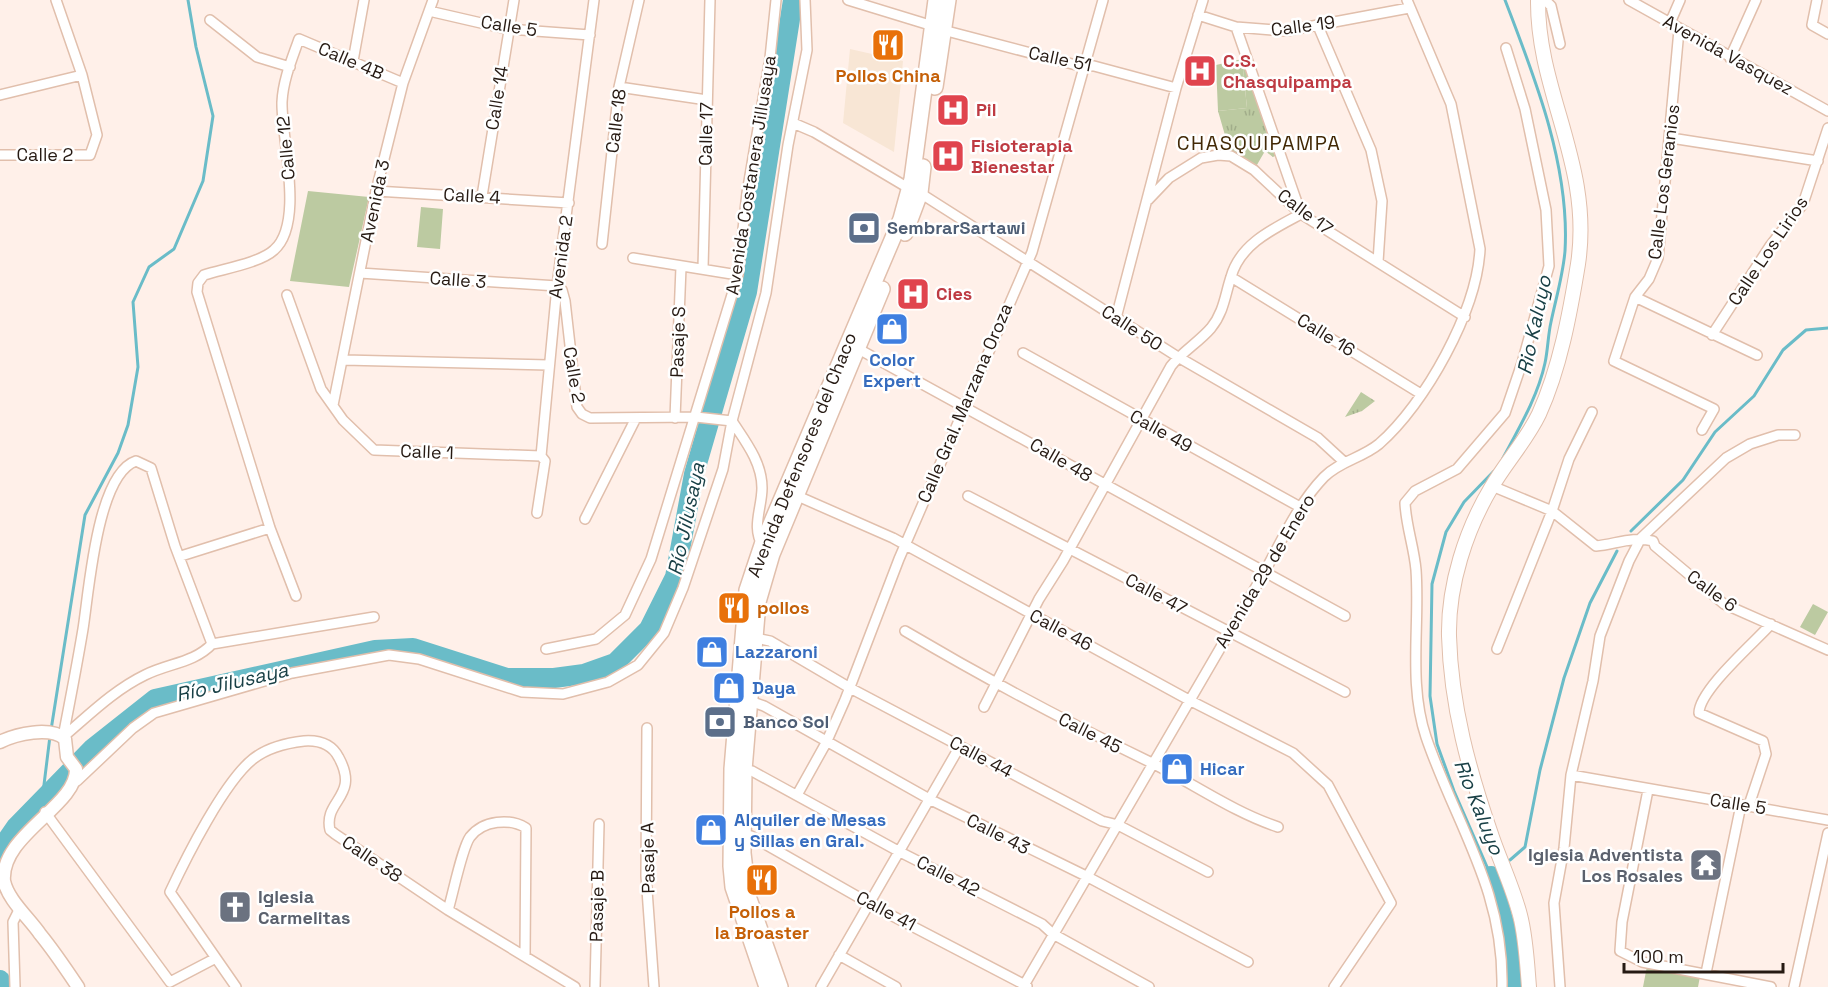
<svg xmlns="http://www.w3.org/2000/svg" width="1828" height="987" viewBox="0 0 1828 987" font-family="'Space Grotesk',sans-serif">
	<defs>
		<pattern id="grass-tufts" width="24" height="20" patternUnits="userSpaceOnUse" patternTransform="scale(1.5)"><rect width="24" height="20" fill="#bccaa1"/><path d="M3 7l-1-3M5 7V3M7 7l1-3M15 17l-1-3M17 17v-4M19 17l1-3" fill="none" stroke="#a1ad8a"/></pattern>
	</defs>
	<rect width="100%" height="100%" fill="#fff0e9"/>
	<path fill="#f8e6d5" d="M850,49l53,12 -9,91 -51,-29z"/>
	<path fill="url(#grass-tufts)" d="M1242,59l37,95 -6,3 -8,-6 -11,19 -23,-14 -13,-45 29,-3z
		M1361,392l14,9 -13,10 -17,6z"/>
	<path fill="#bccaa1" d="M1242,59l5,49 -29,3 -2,-46z
		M308,191l61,6 -20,90 -59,-6z
		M421,207l22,2 -3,40 -23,-2z
		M1813,604l15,8 -13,23 -15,-8z
		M1648,961l53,10 -3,16h-55z"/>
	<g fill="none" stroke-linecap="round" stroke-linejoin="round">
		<path stroke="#6abcc8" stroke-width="3" d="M1503,458c16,-30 35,-62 42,-95 3,-14 3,-28 6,-41 5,-24 12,-47 14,-71 5,-85 -30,-173 -60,-251
			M1494,471l-30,31 -18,30 -14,52 -2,112 7,48 17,47 37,85 5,-4
			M1631,531l52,-51 32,-48 39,-36 29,-46 23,-20 22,-2
			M51,730l34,-215 33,-62 10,-28 10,-58 -5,-65 16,-35 25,-18 29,-68 10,-65 -17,-69 -8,-47
			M42,801l8,-65
			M1510,860l15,-13 15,-77 24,-92 26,-75 27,-52"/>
		<path stroke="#6abcc8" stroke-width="20" d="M0,850l16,-23 77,-79 62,-49 220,-49 38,-2 94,30h47l30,-4 31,-11 34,-34 26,-52 19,-103 53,-182 46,-292
			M1491,876l19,69 3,42
			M0,980l2,7"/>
		<g stroke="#e1bfac" stroke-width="12">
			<path id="minor" d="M848,0l85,26
				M1545,0l6,6 9,38
				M1629,0l199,111
				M1817,0l-5,25 16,9
				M429,11l78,18 83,6
				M1198,15l38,12 50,4 123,-23
				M210,20l47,37 33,10
				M1670,23l10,-23
				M1318,26l53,124 11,51 -4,61
				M943,30l133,35 18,1 82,22
				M1679,30l-21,228 -9,21 -14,18 -21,64 100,48 -12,21
				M1730,58l26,-58
				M353,61l11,-61
				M619,87l88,13
				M0,95l82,-20
				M793,123l21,9 96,57
				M1671,138l147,23
				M0,155h90l7,-20 -15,-60 -26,-75
				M376,191l193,12
				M920,193l258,164 140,81 25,23
				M482,196l32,-196
				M1148,200l21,-22 32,-20 17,-3 13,1 23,14 47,44 164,103
				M602,244l17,-157 20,-87
				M633,258l105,17
				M703,268l7,-268
				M360,273l197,13 5,4 3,11 12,106 5,7 8,4 106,-1 36,4c13,20 30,41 30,67 0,20 -11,40 1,58
				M1231,277l190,117
				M287,295l34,94 22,31 31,30 167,6
				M1635,297l122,58
				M1116,318l60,-230 27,-88
				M1712,335l58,-89 33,-42 25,-76
				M853,346l492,270
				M1023,353l277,154
				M344,360l204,5
				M333,405l43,-214 27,-108 30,-83
				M675,418l6,-151
				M1492,486l60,25 44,35c20,-2 37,-10 57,-5l2,5 69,58 104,46
				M793,494l100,44 296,162 104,53 35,32 63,118 -57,84
				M968,496l377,196
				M537,513l8,-52 -4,-5 16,-170 37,-286
				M585,519l51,-101
				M181,556l89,-28
				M296,596l-26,-68 -73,-236 1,-9 6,-8c18,-6 56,-12 70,-25 31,-27 7,-112 8,-148 1,-22 10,-43 17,-63l104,44
				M905,631c81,48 162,91 247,132 42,21 81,49 126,64
				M756,638l14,3 80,47 252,133 16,4 90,47
				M546,649l50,-10 29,-24 26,-56 87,-284 9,-82 23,-135 6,-58
				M1497,649l55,-138 17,-52 23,-47
				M750,701l14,5 167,94 155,76 162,86
				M984,707l55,-108 24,-38 108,-195c12,-15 28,-24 40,-38 13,-16 14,-33 20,-51 9,-33 42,-48 70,-63l-65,-187
				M647,728l-1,148 8,111
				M63,737c7,-36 14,-72 20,-108 6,-38 14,-155 53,-168l15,7 24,78 37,98
				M63,737c26,-22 51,-47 82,-62 24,-12 49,-12 67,-31l162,-27
				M744,770l8,1 148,81 142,72 11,10 96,53
				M1571,775l257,45
				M77,781l56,-53 21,-15 138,-40 97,-18 30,4 103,33 41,2 45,-12 30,-17 26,-32 19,-45 40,-119 9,-48 34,-128 22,-148 19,-95 -2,-50
				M1648,790l-26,132 -2,29 22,11 129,25
				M797,795l29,-52 19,-43 54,-141 133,-307 71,-252
				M1749,805l17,-51 -3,-13 -64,-28c0,-23 56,-71 72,-89
				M45,812l125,170 44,-23
				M744,835l7,1 130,74 146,76
				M448,910c5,-16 14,-62 22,-73 13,-17 40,-19 56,-9l-1,127
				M839,955l57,32
				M1706,973l35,-168
				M15,987l-2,-65 7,-14
				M236,987l-66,-95c16,-34 54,-110 83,-133 14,-11 33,-16 51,-18 15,-1 28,3 35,17 21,39 -16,42 -9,72l5,4 113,76 127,77
				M595,987l4,-163
				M821,987l139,-241
				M1023,987l241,-414c18,-33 34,-69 60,-96 16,-16 38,-19 55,-33 46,-40 98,-133 101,-195l-29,-145 -44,-104
				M1502,987c2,-98 -46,-162 -76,-250 -18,-53 -6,-113 -10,-167 -2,-23 -10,-44 -11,-67l10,-12 42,-22 48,-56 17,-50 27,-97 -3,-56 -21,-101 -19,-61
				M1560,987l-6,-84 10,-55 7,-73 22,-94 7,-45 29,-75 12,-23 85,-80 24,-14 28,-9h17
				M1794,987l34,-154"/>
		</g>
		<g stroke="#e1bfac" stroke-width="15">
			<path id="tertiary" d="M0,742c16,-8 50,-16 65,-3l2,18 9,12c1,37 -76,66 -72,112 4,19 25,37 36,53 14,17 26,35 38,53"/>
		</g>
		<g stroke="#e1bfac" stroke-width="16">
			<path id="secondary" d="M1529,987c-2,-24 -3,-49 -9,-72 -7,-27 -19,-52 -28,-78 -23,-66 -41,-131 -43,-201 -1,-51 17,-106 42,-148 15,-26 35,-47 48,-74 21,-46 31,-101 39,-150 15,-99 -41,-172 -40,-264"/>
		</g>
		<g stroke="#e1bfac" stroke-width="18">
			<path id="primary" d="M935,87l13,-87
				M905,233l15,-40 3,-26
				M767,987l-34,-100 -2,-21 1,-97 15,-179 15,-45 139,-326 11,-40 24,-179
				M780,987l-32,-91 -5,-43 1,-83 14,-168 14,-48 110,-265"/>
		</g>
		<use href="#minor" stroke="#fff" stroke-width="9"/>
		<use href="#tertiary" stroke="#fff" stroke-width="12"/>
		<use href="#secondary" stroke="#fff" stroke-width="14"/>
		<use href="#primary" stroke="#fff" stroke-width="15"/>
	</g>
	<defs>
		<g id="restaurant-square" transform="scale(1.725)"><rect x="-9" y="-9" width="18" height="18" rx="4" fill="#e8710a" stroke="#fff"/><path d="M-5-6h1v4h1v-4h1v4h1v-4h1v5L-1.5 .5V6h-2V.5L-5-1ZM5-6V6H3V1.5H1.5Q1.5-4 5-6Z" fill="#fff"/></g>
		<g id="hospital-square" transform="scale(1.725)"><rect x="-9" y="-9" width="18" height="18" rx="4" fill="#e0444e" stroke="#fff"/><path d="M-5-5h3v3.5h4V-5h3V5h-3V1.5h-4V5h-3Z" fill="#fff"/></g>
		<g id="bank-square" transform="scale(1.725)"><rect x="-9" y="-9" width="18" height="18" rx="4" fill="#5c6f8a" stroke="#fff"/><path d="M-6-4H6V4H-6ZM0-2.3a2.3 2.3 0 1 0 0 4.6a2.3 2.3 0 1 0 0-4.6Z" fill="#fff"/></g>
		<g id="shop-square" transform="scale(1.725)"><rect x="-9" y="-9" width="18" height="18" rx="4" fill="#3f7fe0" stroke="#fff"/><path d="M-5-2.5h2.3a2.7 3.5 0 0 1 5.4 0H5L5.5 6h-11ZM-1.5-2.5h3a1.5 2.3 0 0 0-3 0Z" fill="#fff"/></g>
		<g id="temple-square" transform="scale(1.725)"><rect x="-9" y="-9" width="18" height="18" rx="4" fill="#6b7280" stroke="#fff"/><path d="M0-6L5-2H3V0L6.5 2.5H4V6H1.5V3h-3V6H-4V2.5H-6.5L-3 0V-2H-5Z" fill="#fff"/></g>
		<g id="church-square" transform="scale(1.725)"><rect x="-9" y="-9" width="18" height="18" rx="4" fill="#6b7280" stroke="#fff"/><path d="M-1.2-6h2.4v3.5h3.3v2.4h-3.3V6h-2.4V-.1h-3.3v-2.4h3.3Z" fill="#fff"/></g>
	</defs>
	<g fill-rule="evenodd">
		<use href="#restaurant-square" x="888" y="45"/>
		<use href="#hospital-square" x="1200" y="71"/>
		<use href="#hospital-square" x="953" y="110"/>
		<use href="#hospital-square" x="948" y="156"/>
		<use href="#bank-square" x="864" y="228"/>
		<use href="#hospital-square" x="913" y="294"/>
		<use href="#shop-square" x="892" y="329"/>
		<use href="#restaurant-square" x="734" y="608"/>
		<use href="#shop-square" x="712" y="652"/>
		<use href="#shop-square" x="729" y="688"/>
		<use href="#bank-square" x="720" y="722"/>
		<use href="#shop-square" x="1177" y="769"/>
		<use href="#shop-square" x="711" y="830"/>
		<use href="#temple-square" x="1706" y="865"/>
		<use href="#restaurant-square" x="762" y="880"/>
		<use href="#church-square" x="235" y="907"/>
	</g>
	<g text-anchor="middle" stroke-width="5" stroke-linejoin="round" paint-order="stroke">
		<g font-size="18" fill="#261a13" stroke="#fff">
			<text transform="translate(509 26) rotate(9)" y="6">Calle 5</text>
			<text transform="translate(1303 26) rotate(-7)" y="6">Calle 19</text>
			<text transform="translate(1728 55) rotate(29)" y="6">Avenida Vasquez</text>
			<text transform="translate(1060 59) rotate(12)" y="6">Calle 51</text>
			<text transform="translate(351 61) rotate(23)" y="6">Calle 4B</text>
			<text transform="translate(497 98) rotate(-81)" y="6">Calle 14</text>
			<text transform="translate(616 121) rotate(-83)" y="6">Calle 18</text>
			<text transform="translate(706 134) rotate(-89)" y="6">Calle 17</text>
			<text transform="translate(286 148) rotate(-95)" y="6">Calle 12</text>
			<text x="45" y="161">Calle 2</text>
			<text transform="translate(751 175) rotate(-81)" y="6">Avenida Costanera Jillusaya</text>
			<text transform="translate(1664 182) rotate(-83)" y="6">Calle Los Geranios</text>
			<text transform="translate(472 196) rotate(3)" y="6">Calle 4</text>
			<text transform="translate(375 201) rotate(-78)" y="6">Avenida 3</text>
			<text transform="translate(1305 212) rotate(37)" y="6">Calle 17</text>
			<text transform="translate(1768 251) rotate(-56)" y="6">Calle Los Lirios</text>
			<text transform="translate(561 257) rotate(-82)" y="6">Avenida 2</text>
			<text transform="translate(458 280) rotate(4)" y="6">Calle 3</text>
			<text transform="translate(1132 328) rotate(33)" y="6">Calle 50</text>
			<text transform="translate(1326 335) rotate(32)" y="6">Calle 16</text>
			<text transform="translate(678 342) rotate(-88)" y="6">Pasaje S</text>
			<text transform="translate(574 375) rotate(80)" y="6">Calle 2</text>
			<text transform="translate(965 403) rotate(-67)" y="6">Calle Gral. Marzana Oroza</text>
			<text transform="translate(1161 431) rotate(29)" y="6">Calle 49</text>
			<text transform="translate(427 452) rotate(2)" y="6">Calle 1</text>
			<text transform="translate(802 455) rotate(-68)" y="6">Avenida Defensores del Chaco</text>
			<text transform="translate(1061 460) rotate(30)" y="6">Calle 48</text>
			<text transform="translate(1265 571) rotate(-59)" y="6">Avenida 29 de Enero</text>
			<text transform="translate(1712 591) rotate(36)" y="6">Calle 6</text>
			<text transform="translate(1156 594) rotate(28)" y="6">Calle 47</text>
			<text transform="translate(1061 630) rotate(28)" y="6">Calle 46</text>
			<text transform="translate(1090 733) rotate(27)" y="6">Calle 45</text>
			<text transform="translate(981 757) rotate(28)" y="6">Calle 44</text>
			<text transform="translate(1738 804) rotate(9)" y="6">Calle 5</text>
			<text transform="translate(998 834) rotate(27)" y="6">Calle 43</text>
			<text transform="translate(648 858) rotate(-91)" y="6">Pasaje A</text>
			<text transform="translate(372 859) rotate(34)" y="6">Calle 38</text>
			<text transform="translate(948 876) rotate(27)" y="6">Calle 42</text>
			<text transform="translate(597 906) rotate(-89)" y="6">Pasaje B</text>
			<text transform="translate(886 911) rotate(28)" y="6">Calle 41</text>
		</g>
		<g font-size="18" font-weight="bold" fill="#be3a42" stroke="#fff" text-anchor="start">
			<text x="1223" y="67">C.S.<tspan x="1223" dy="21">Chasquipampa</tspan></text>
			<text x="976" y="116">Pil</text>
			<text x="971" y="152">Fisioterapia<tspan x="971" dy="21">Bienestar</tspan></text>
			<text x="936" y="300">Cies</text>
		</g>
		<g font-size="18" font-weight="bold" fill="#c56008" stroke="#fff">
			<text x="888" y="82">Pollos China</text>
			<text x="757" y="614" text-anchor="start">pollos</text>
			<text x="762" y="918">Pollos a<tspan x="762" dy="21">la Broaster</tspan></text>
		</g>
		<g font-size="18" font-weight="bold" fill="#4e5e75" stroke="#fff" text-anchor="start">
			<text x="887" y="234">SembrarSartawi</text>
			<text x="743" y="728">Banco Sol</text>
		</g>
		<g font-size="18" font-weight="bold" fill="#366cbe" stroke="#fff" text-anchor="start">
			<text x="892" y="366" text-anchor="middle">Color<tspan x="892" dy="21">Expert</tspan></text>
			<text x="735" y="658">Lazzaroni</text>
			<text x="752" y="694">Daya</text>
			<text x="1200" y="775">Hicar</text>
			<text x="734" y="826">Alquiler de Mesas<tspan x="734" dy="21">y Sillas en Gral.</tspan></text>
		</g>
		<g font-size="18" font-weight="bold" fill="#5b616d" stroke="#fff" text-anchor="end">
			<text x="1683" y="861">Iglesia Adventista<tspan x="1683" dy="21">Los Rosales</tspan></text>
			<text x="258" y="903" text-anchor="start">Iglesia<tspan x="258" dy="21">Carmelitas</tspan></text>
		</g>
		<g font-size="20" letter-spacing="1.5" fill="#422906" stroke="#fff">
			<text x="1259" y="150">CHASQUIPAMPA</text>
		</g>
		<g font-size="20" font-style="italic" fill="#194046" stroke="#fff">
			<text transform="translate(1534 325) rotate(-78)" y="7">Rio Kaluyo</text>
			<text transform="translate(686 519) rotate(-78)" y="7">Río Jilusaya</text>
			<text transform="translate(232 682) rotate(-13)" y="7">Río Jilusaya</text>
			<text transform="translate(1479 807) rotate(68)" y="7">Rio Kaluyo</text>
		</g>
	</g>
	<path d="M1624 963v9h159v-9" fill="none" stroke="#261a13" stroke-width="3"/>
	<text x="1633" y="963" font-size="18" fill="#261a13" stroke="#ffffff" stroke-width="4.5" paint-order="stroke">100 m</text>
</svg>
